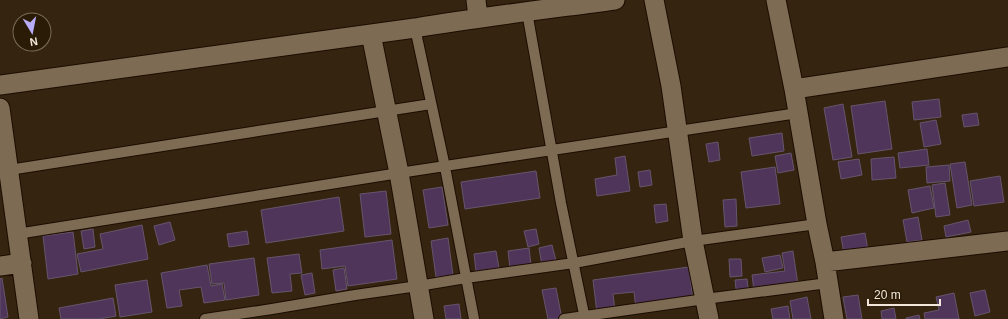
<svg xmlns="http://www.w3.org/2000/svg" width="1008" height="319" viewBox="0 0 1008 319" font-family="Helvetica,sans-serif">
	<rect width="100%" height="100%" fill="#35240f"/>
	<path fill="#50355a" stroke="#65556c" d="M939,99l2,18 -27,3 -2,-18z
		M885,101l7,48 -34,5 -7,-48z
		M843,104l9,53 -19,3 -9,-52z
		M977,113l2,12 -15,2 -2,-12z
		M936,120l5,24 -17,3 -4,-24z
		M782,133l2,18 -32,5 -3,-18z
		M718,142l2,18 -11,2 -3,-18z
		M927,149l2,16 -29,3 -2,-15z
		M791,153l3,17 -16,3 -3,-17z
		M625,156l5,35 -33,5 -2,-17 22,-4 -2,-17z
		M894,157l2,21 -24,2 -1,-21z
		M859,159l3,16 -21,4 -3,-17z
		M965,162l7,43 -15,3 -7,-44z
		M949,165l1,16 -23,2 -1,-16z
		M775,167l5,37 -34,4 -5,-36z
		M650,170l2,15 -12,2 -2,-15z
		M536,171l4,27 -75,11 -4,-27z
		M1000,176l4,26 -30,4 -4,-25z
		M945,183l5,32 -14,2 -4,-32z
		M930,186l4,22 -22,5 -4,-23z
		M442,187l6,38 -19,3 -6,-38z
		M386,191l5,43 -26,3 -5,-43z
		M339,197l5,34 -78,12 -5,-33z
		M736,199l1,27 -12,1 -2,-27z
		M666,204l2,17 -12,2 -2,-18z
		M918,217l4,23 -15,2 -4,-22z
		M968,220l3,12 -25,5 -2,-11z
		M170,222l5,18 -16,5 -5,-19z
		M142,225l6,34 -67,13 -4,-18 26,-5 -3,-15z
		M93,229l2,18 -11,2 -3,-18z
		M536,229l3,15 -11,3 -4,-16z
		M247,231l2,13 -20,3 -2,-13z
		M73,232l5,42 -30,5 -5,-43z
		M865,233l4,23 -24,3 -4,-22z
		M448,238l5,37 -17,2 -5,-36z
		M392,240l5,39 -49,7 -3,-20 -23,3 -2,-19z
		M552,245l4,16 -14,4 -3,-17z
		M529,248l2,17 -21,3 -2,-17z
		M496,251l3,17 -23,3 -2,-17z
		M793,251l5,34 -44,6 -2,-16 33,-4 -3,-18z
		M299,254l3,19 -12,1 2,17 -20,2 -5,-35z
		M780,255l3,13 -18,4 -3,-14z
		M254,258l5,37 -33,5 -2,-17 -12,1 -3,-20z
		M729,259h12l1,17 -12,1z
		M207,265l4,21 11,-2 3,16 -21,3 -3,-16 -22,3 3,16 -15,2 -6,-35z
		M689,267l4,34 -57,8 -2,-17 -21,2 2,17 -18,2 -4,-33z
		M344,268l3,21 -11,2 -3,-21z
		M312,273l3,20 -10,2 -4,-20z
		M2,278l6,39 -8,2v-40z
		M747,279l2,17 -12,2 -2,-18z
		M147,280l5,32 -32,5 -5,-32z
		M556,288l6,31h-14l-6,-29z
		M985,290l5,22 -15,4 -5,-23z
		M954,293l5,26h-34l-1,-6 15,-3 -3,-13z
		M858,295l4,24h-15l-4,-22z
		M807,297l4,22h-18l-3,-18z
		M113,298l3,18 -17,3h-38l-2,-11z
		M459,304l2,15h-15l-2,-13z
		M788,306l2,13h-17l-2,-10z
		M894,308l2,11h-14l-1,-8z
		M919,315l1,4h-14v-1z"/>
	<g fill="none" stroke-linecap="round" stroke-linejoin="round">
		<g stroke="#1c0d00" stroke-width="12">
			<path id="service" d="M527,12l34,191 24,116
				M415,28l30,139 29,152
				M9,170l422,-66
				M17,234l382,-61 399,-60
				M205,319l67,-10 83,-14 63,-9 48,-8 108,-15 119,-22 124,-17
				M564,319l141,-20 123,-16"/>
		</g>
		<g stroke="#1c0d00" stroke-width="21">
			<path id="minor" d="M476,0l2,18
				M654,0l17,86 22,155 16,78
				M776,0l18,89 23,135 8,38 9,57
				M371,34l28,139 25,146
				M0,85l415,-57c66,-11 133,-19 200,-28
				M794,89l214,-32
				M0,108l29,211
				M825,262l183,-21
				M0,266l22,-3"/>
		</g>
		<use href="#service" stroke="#7e6b54" stroke-width="10"/>
		<use href="#minor" stroke="#7e6b54" stroke-width="19"/>
	</g>
	<g transform="translate(32 32) rotate(170)"><circle r="19" fill="#2a1b06" stroke="#7a6d5b"/>
	<path d="M0-3L7 15L0 10L-7 15Z" fill="#b8abf7"/>
	<text y="-6" font-size="11" font-weight="bold" text-anchor="middle" fill="#f2e7da">N</text>
	</g>
	<path d="M868 299v6h72v-6" fill="none" stroke="#f2e7da" stroke-width="2"/>
	<text x="874" y="299" font-size="12" fill="#f2e7da" stroke="#2a1b06" stroke-width="3" paint-order="stroke">20 m</text>
</svg>
